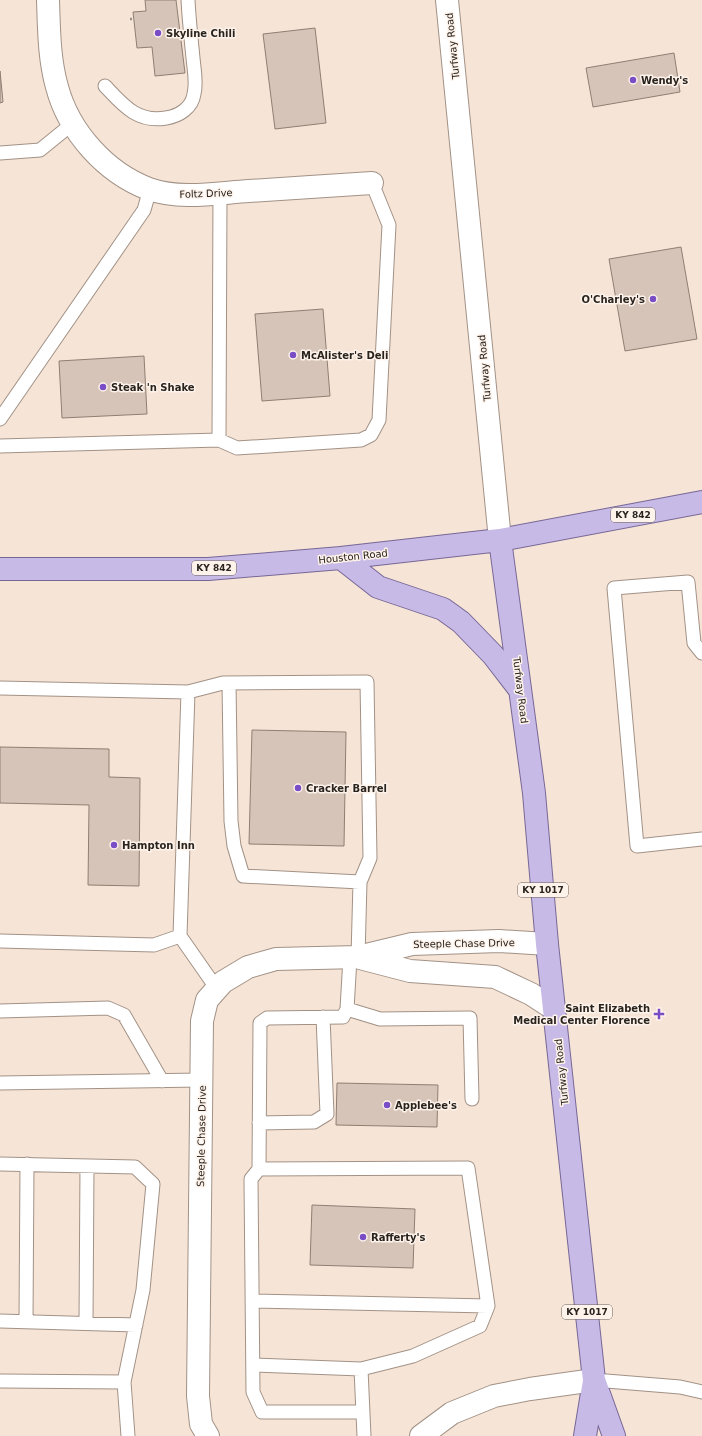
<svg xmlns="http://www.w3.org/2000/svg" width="702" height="1436" viewBox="0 0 702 1436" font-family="'DejaVu Sans',sans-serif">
	<rect width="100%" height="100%" fill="#f6e4d7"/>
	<path fill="#d5c4b7" stroke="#8f7f73" d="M145,0h31l9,73 -30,3 -3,-29 -15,1 -4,-36 13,-1z
		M315,28l11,95 -51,6 -12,-95z
		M674,53l6,39 -87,15 -7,-39z
		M0,71l3,31 -3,1z
		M681,247l16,92 -72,12 -16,-92z
		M323,309l7,87 -68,5 -7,-87z
		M144,356l3,58 -85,4 -3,-57z
		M252,730l94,2 -2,114 -95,-2z
		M0,747l109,2v28l31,1 -1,108 -51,-1 1,-80 -89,-2z
		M337,1083l101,2 -1,42 -101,-2z
		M312,1205l103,4 -2,59 -103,-3z"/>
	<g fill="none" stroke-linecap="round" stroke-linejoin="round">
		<g stroke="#a29286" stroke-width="15">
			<path id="lane" d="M105,86c18,19 32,37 61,32 13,-2 26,-10 28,-24 3,-12 0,-24 -1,-36 -2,-20 -4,-39 -5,-58
				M0,153l40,-3 32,-26
				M0,419l144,-209 6,-21
				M219,440l1,-246
				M0,446l219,-6 18,8 124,-8 10,-5 8,-15 10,-195 -17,-42
				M702,653l-8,-10 -6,-61 -74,6 23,258 65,-7
				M229,683l2,138 3,25 9,30 117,6
				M0,688l188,4 -8,244 37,53
				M188,692l35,-9 144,-1 3,176 -10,24 -2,75
				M0,941l154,4 26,-9
				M347,1009l33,10 90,-1 2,81
				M0,1011l108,-3 16,7 38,66
				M0,1083l201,-3
				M259,1123l55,-1 13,-8 -4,-97
				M0,1164l135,3 18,17 -10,106 -19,92 4,54
				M259,1169l1,-146 7,-5 76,-1 4,-8 3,-51
				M252,1301l236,5
				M0,1321l136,4
				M26,1321l1,-157
				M86,1323l1,-157
				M253,1365l108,4
				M594,1380l86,7 22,5
				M0,1381l124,1
				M363,1412h-101l-9,-20 -2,-213 8,-10 209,-1 20,138 -8,20 -67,30 -52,13 3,67"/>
		</g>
		<g stroke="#a29286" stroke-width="24">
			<path id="street" d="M48,0c1,29 1,59 9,87 12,45 49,86 92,102 31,11 68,4 100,2 41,-3 82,-5 123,-8
				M360,958l50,13 85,6 36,17 23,15
				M208,1436l-7,-12 -3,-28 4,-375 5,-21 16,-18 25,-15 28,-8 82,-2 54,-13 87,-3 48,3
				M421,1436l31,-23 42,-17 36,-7 64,-9"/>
		</g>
		<g stroke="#a29286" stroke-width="24">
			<path id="secondary" d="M447,0l53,540"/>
		</g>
		<g stroke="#776796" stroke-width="24">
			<path id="primary" d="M500,540l34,253 13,151 47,436 20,56
				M341,558l37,29 65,22 18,13 32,33 27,35
				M0,569h208l133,-11 159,-18 202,-38
				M585,1436l9,-55"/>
		</g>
		<path stroke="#9c8f86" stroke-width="2.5" stroke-dasharray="2 2" stroke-linecap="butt" d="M130,19h4"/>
		<use href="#lane" stroke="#fff" stroke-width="13"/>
		<use href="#street" stroke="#fff" stroke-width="22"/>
		<use href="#secondary" stroke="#fff" stroke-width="22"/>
		<use href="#primary" stroke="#c7bae6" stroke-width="22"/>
	</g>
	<g fill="#794dc6" stroke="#fef3eb" stroke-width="1.5">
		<circle cx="158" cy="33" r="4"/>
		<circle cx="633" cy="80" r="4"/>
		<circle cx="653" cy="299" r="4"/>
		<circle cx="293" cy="355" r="4"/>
		<circle cx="103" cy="387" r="4"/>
		<circle cx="298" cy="788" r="4"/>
		<circle cx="114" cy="845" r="4"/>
		<path d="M657 1008h4v4h4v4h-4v4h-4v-4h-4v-4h4z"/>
		<circle cx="387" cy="1105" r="4"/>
		<circle cx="363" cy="1237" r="4"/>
	</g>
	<g text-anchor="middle" stroke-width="3" stroke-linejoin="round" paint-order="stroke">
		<g fill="#fef3eb" stroke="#69615c" stroke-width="1">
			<rect x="611" y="508" width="44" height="14" rx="3"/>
			<rect x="192" y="561" width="44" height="14" rx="3"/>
			<rect x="518" y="883" width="50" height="14" rx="3"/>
			<rect x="562" y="1305" width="50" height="14" rx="3"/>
		</g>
		<g font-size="9" font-weight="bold" fill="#29231e">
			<text x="633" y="518">KY 842</text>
			<text x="214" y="571">KY 842</text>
			<text x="543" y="893">KY 1017</text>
			<text x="587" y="1315">KY 1017</text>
		</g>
		<g font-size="10" font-weight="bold" fill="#29231e" stroke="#fef3eb" text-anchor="start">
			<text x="166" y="37">Skyline Chili</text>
			<text x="641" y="84">Wendy's</text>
			<text x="645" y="303" text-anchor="end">O'Charley's</text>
			<text x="301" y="359">McAlister's Deli</text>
			<text x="111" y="391">Steak 'n Shake</text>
			<text x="306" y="792">Cracker Barrel</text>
			<text x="122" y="849">Hampton Inn</text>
			<text x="650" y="1012" text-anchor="end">Saint Elizabeth<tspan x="650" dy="12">Medical Center Florence</tspan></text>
			<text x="395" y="1109">Applebee's</text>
			<text x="371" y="1241">Rafferty's</text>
		</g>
		<g font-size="10" fill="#29231e" stroke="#fef3eb">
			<text transform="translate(452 46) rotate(-96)" y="4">Turfway Road</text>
			<text transform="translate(206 193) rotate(-2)" y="4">Foltz Drive</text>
			<text transform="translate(484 368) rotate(-95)" y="4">Turfway Road</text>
			<text transform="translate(353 556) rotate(-6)" y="4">Houston Road</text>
			<text transform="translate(521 690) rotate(83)" y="4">Turfway Road</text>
			<text transform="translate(464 943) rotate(-1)" y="4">Steeple Chase Drive</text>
			<text transform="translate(561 1072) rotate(-96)" y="4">Turfway Road</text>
			<text transform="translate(201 1136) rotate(-89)" y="4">Steeple Chase Drive</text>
		</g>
	</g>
</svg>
